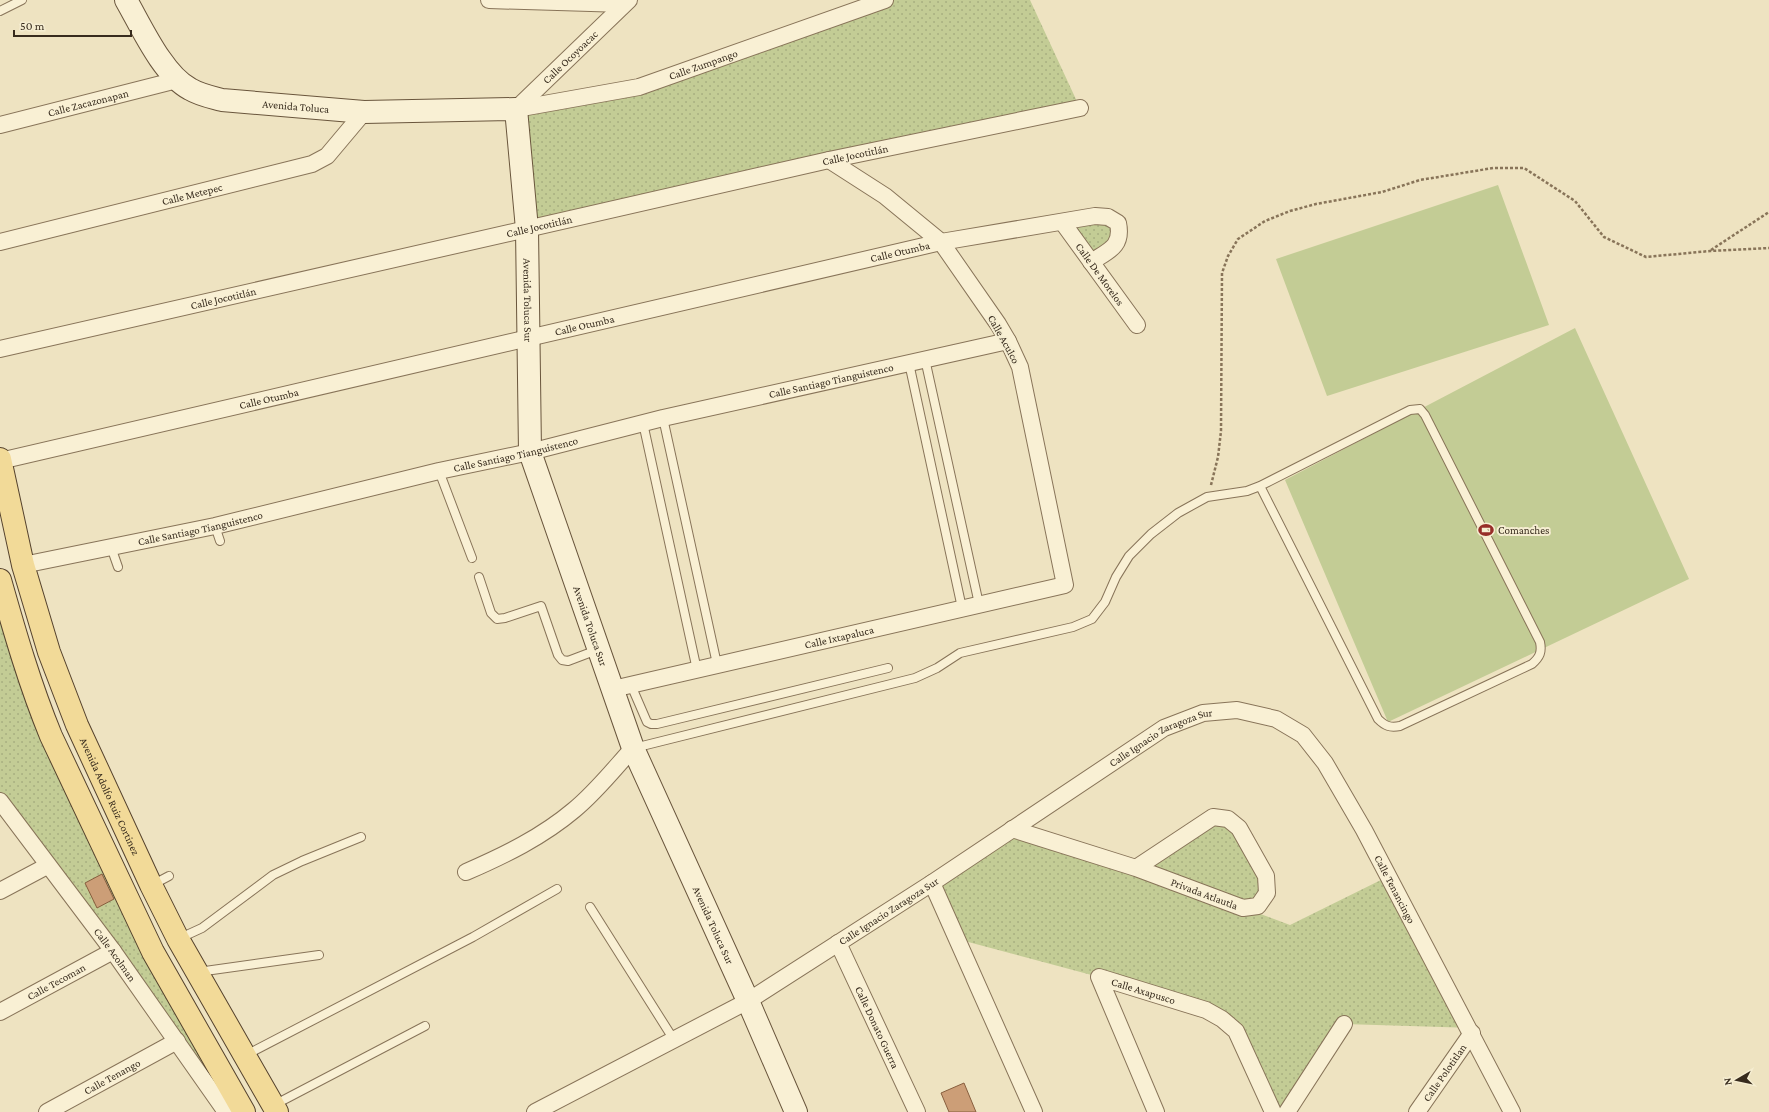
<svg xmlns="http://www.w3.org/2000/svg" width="1769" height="1112" viewBox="0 0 1769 1112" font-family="'Crimson Pro',serif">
	<defs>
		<pattern id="grass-dots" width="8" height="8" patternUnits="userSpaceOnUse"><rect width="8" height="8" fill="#c3cc95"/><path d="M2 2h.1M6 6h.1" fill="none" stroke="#a8af80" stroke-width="1.8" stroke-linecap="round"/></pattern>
	</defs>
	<rect width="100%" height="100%" fill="#eee3c1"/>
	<path fill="url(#grass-dots)" d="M885,0h145l50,108 -553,121 -11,-120 123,-22z
		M1095,216l25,18 -29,28 -28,-39z
		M0,582l42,132 202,398h-18l-226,-311z
		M1228,819l39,74 -23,15 46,17 99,-49 85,152 -130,-4 -57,88h-14l-51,-93 -123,-42 -142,-38 -25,-56 80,-54 124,39 64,-44z"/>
	<path fill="#c3cc95" d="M1498,185l51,140 -222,71 -51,-137z
		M1575,328l114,251 -301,143 -103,-242z"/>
	<path fill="#cc9e77" stroke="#875e3e" d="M102,874l12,25 -17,9 -12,-25z
		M964,1083l12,29h-27l-8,-19z"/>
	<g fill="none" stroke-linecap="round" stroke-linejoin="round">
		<g stroke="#887459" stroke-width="10">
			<path id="lane" d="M0,11l22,-11
				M925,359l54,245
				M909,363l53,245
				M663,418l54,246
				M643,423l54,247
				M439,471l33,87
				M215,526l5,15
				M111,547l7,20
				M479,577l12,36 6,6 8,-1 36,-12 17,49 4,5 6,1 29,-11
				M631,685l16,37 4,2h6l231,-56
				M634,748l281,-70 22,-10 23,-15 113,-26 19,-8 13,-17 11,-25 13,-21 22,-22 27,-21 29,-16 40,-6 13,-5 150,-76 10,-1 5,6 115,227c2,10 0,15 -8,22l-132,62c-10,2 -15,0 -22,-7l-118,-233
				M152,885l17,-9
				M590,907l84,133
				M178,939l24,-11 71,-53 29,-14 59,-24
				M198,972l121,-17
				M246,1055l227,-118 84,-48
				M274,1105l151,-79"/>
		</g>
		<g stroke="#887459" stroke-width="18">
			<g id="street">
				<path d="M489,0l135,4"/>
				<path id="s1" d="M516,109l123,-22 246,-87"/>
				<path id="s2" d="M516,109l113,-109"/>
				<path id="s3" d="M0,125l177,-45"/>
				<path id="s4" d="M1063,223l74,102"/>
				<path id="s5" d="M0,242l312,-78 15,-8 37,-44"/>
				<path id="s6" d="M0,349l829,-189 251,-52"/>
				<path id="s7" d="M0,461l941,-219 154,-26 13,1 10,6c5,24 -10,28 -27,39"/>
				<path id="s8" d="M23,565l192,-39 224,-55 91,-19 133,-34 345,-77"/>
				<path id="s9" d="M613,689l452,-104 -45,-218 -12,-26 -10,-17 -57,-82 -56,-46 -56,-36"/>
				<path id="s10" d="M0,801l113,150 113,161"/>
				<path id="s11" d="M1012,829l124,39 107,40 15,-2 9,-13 -1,-17 -27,-48 -11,-9 -15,-2 -77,51"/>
				<path d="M466,872c39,-17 76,-35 108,-62 22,-18 40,-41 59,-62"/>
				<path d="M932,883l102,229"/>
				<path d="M0,891l47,-25"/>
				<path id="s12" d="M838,943l79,169"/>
				<path id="s13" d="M0,1012l113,-61"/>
				<path id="s14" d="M47,1112l130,-71"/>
				<path id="s15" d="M535,1112l213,-111 184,-118 232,-155 39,-15 34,-3 39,9 27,16 22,28 39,67 148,282"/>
				<path id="s16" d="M1156,1112l-57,-135 107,33 16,9 14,12 37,81"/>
				<path d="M1287,1112l57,-88"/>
				<path id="s17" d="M1417,1112l55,-79"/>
			</g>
		</g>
		<g stroke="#69553c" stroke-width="24">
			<g id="secondary">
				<path id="s18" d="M126,0c15,26 37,75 64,89 10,6 21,8 32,11l142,12 152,-3 11,120 3,223 103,296 115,253 48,111"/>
			</g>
		</g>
		<g stroke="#55422d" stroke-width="24">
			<g id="primary">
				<path id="s19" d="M0,459l23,106 26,87 28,73 74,160 27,54 99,173"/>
				<path d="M0,580c15,53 30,105 51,156l102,216 91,160"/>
			</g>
		</g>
		<path stroke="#887459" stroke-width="2.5" stroke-dasharray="3 2" stroke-linecap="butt" d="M1711,250l58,-38
			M1211,485l7,-28 3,-26 1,-158 6,-17 10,-17 27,-18 25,-10 26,-7 66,-12 38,-12 73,-12h31l51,33 29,36 42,20 64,-6 59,-3"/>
		<use href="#lane" stroke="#f9f0d4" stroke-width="8"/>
		<use href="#street" stroke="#f9f0d4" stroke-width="16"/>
		<use href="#secondary" stroke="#f9f0d4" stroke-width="22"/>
		<use href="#primary" stroke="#f2da98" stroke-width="22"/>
	</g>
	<defs>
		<g id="stadium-bare" transform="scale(1.2)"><path d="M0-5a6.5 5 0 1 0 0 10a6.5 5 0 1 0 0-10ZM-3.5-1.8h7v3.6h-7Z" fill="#972d28" stroke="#f5edd1" stroke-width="2.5" paint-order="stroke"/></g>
	</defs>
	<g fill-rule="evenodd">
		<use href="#stadium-bare" x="1486" y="530"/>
	</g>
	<g text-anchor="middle" stroke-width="4" stroke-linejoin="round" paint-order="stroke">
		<g font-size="11" fill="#372b1d" stroke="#f5edd1">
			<text dy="4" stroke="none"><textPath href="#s2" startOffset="75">Calle Ocoyoacac</textPath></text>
			<text dy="4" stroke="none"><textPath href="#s1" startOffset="193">Calle Zumpango</textPath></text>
			<text dy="4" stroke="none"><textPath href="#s3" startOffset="91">Calle Zacazonapan</textPath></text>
			<text dy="4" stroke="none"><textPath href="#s18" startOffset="219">Avenida Toluca</textPath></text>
			<text dy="4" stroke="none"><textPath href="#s6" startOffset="877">Calle Jocotitlán</textPath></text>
			<text dy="4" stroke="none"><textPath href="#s5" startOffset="198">Calle Metepec</textPath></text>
			<text dy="4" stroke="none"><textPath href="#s6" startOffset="553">Calle Jocotitlán</textPath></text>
			<text dy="4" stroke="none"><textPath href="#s7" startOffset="924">Calle Otumba</textPath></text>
			<text dy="4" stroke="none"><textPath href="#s4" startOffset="63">Calle De Morelos</textPath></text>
			<text dy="4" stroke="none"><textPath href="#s6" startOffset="229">Calle Jocotitlán</textPath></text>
			<text dy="4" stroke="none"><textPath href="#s18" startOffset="631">Avenida Toluca Sur</textPath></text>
			<text dy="4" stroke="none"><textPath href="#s7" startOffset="600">Calle Otumba</textPath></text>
			<text transform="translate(1004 339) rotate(61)" y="4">Calle Aculco</text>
			<text dy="4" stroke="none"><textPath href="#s8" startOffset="829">Calle Santiago Tianguistenco</textPath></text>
			<text dy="4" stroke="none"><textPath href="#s7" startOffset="276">Calle Otumba</textPath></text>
			<text dy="4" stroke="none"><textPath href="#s8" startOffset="505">Calle Santiago Tianguistenco</textPath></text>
			<text dy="4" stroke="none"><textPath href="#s8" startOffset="181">Calle Santiago Tianguistenco</textPath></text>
			<text dy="4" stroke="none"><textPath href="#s18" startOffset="967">Avenida Toluca Sur</textPath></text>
			<text dy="4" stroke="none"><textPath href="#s9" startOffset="232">Calle Ixtapaluca</textPath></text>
			<text dy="4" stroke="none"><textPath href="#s15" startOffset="731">Calle Ignacio Zaragoza Sur</textPath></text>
			<text dy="4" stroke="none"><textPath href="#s19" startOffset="356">Avenida Adolfo Ruiz Cortinez</textPath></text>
			<text dy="4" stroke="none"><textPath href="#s15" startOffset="1065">Calle Tenancingo</textPath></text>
			<text dy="4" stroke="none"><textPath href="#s11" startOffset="203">Privada Atlautla</textPath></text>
			<text dy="4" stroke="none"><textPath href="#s15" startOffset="407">Calle Ignacio Zaragoza Sur</textPath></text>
			<text dy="4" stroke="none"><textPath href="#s18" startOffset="1291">Avenida Toluca Sur</textPath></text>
			<text dy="4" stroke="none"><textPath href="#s10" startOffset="192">Calle Acolman</textPath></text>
			<text dy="4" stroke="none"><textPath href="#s13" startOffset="64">Calle Tecoman</textPath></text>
			<text dy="4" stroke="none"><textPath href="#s16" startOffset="193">Calle Axapusco</textPath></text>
			<text dy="4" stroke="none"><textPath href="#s12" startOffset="93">Calle Donato Guerra</textPath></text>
			<text dy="4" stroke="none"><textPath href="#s17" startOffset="48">Calle Polotitlan</textPath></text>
			<text dy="4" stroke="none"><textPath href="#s14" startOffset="74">Calle Tenango</textPath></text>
		</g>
		<g font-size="11" fill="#372b1d" stroke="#f5edd1" text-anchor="start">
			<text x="1498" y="534">Comanches</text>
		</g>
	</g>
	<g transform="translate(1737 1080) rotate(261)" stroke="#f5edd1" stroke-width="3" paint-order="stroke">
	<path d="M0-3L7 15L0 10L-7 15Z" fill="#372b1d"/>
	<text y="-6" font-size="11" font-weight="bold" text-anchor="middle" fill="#372b1d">N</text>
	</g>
	<path d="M14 30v6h117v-6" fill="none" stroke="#372b1d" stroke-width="2"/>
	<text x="20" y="30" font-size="12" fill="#372b1d" stroke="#f5edd1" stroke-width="3" paint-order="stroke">50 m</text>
</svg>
